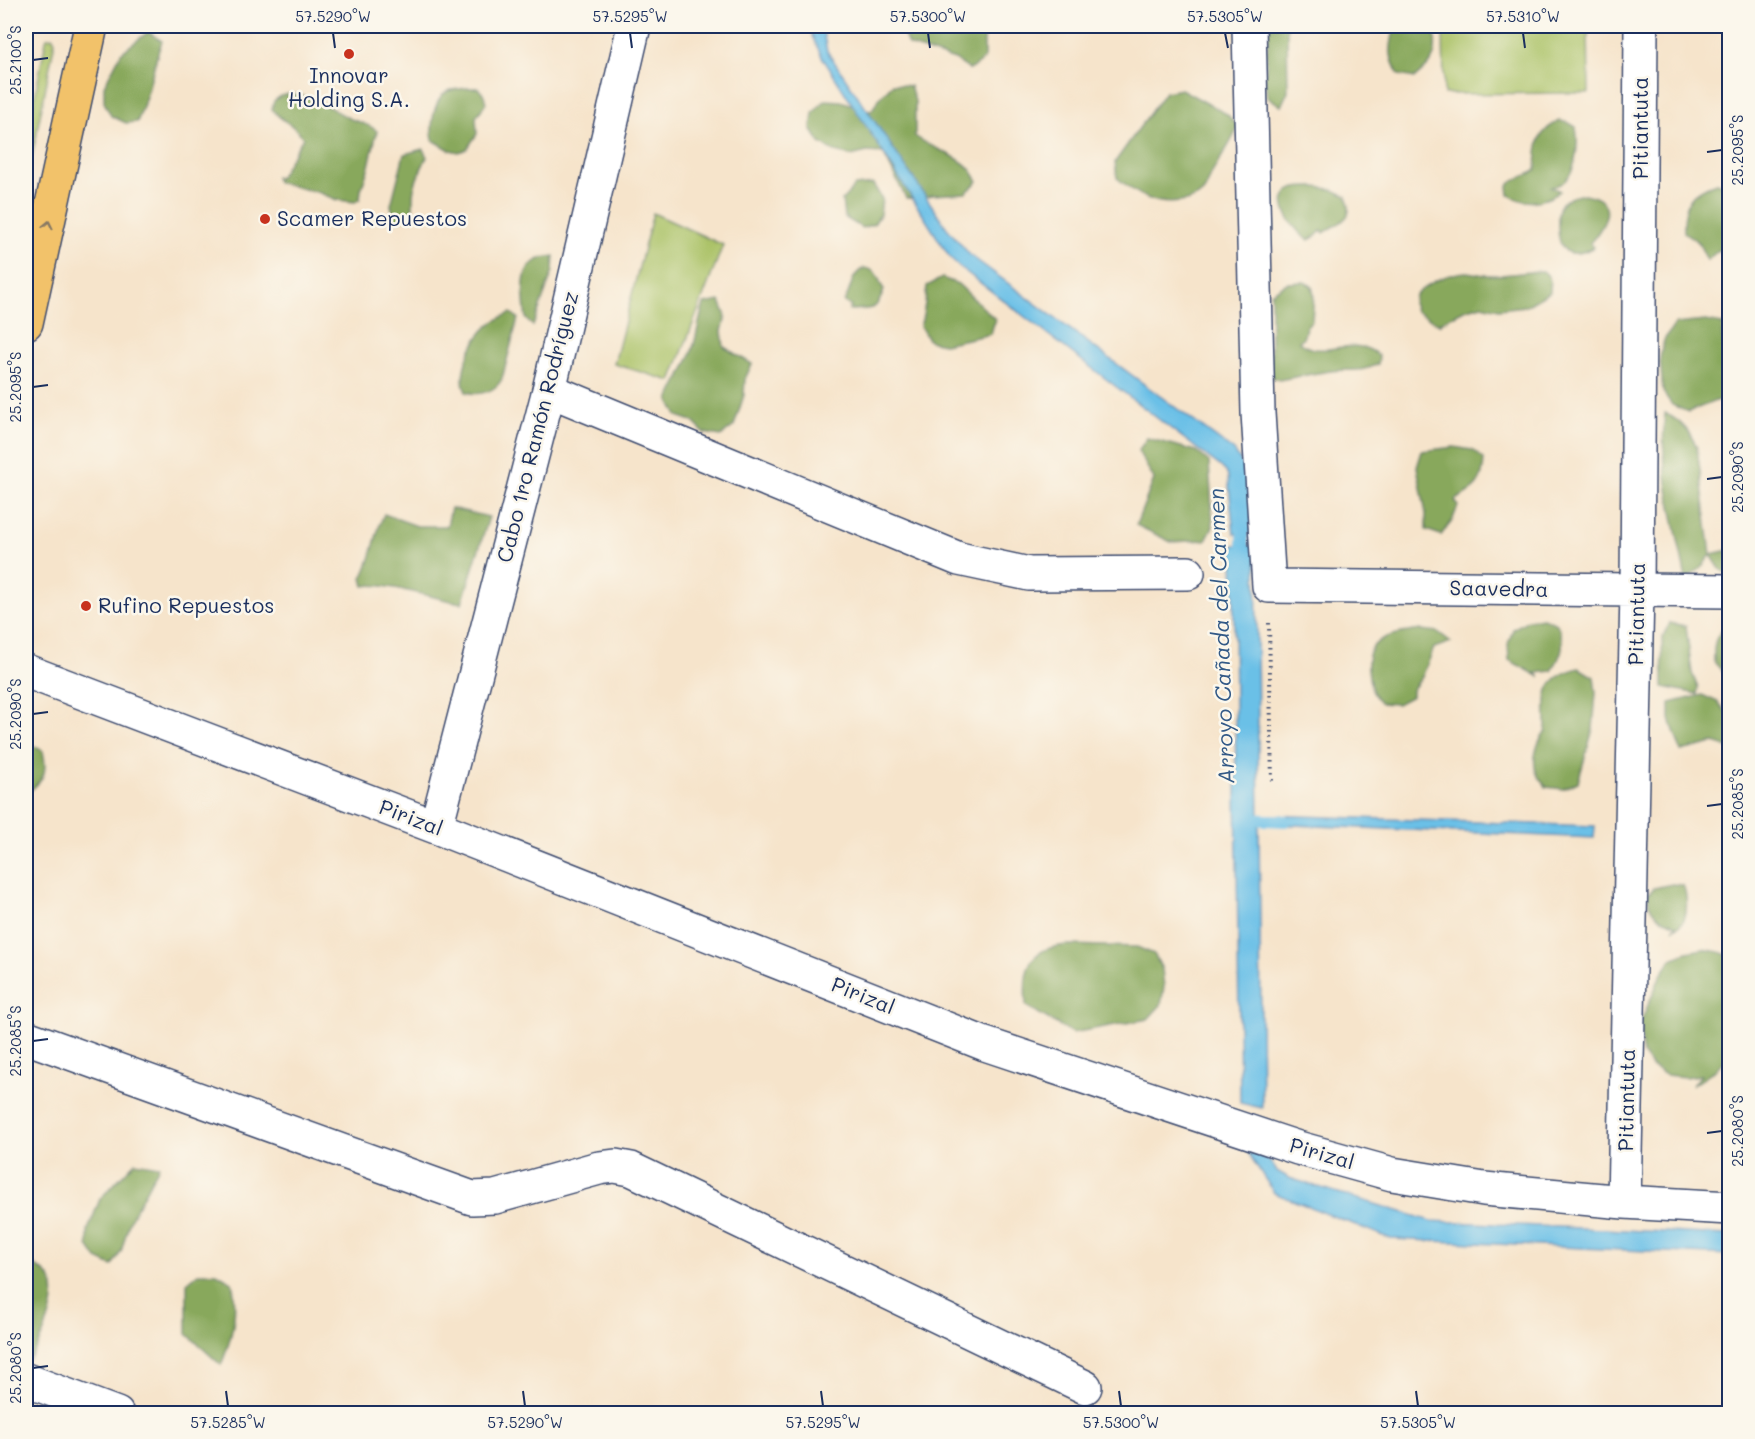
<svg xmlns="http://www.w3.org/2000/svg" width="1755" height="1439" viewBox="0 0 1755 1439" font-family="Mali,sans-serif">
	<rect width="100%" height="100%" fill="#fbf7ec"/>
	<filter id="ink" filterUnits="userSpaceOnUse"><feTurbulence type="fractalNoise" baseFrequency=".0167" numOctaves="2"/><feDisplacementMap in="SourceGraphic" scale="12" xChannelSelector="R" yChannelSelector="G"/><feConvolveMatrix kernelMatrix="1 2 1 2 8 2 1 2 1" color-interpolation-filters="sRGB"/></filter>
	<filter id="wash" filterUnits="userSpaceOnUse"><feTurbulence type="fractalNoise" baseFrequency=".008" numOctaves="4" result="noise"/><feDisplacementMap in="SourceGraphic" scale="24" xChannelSelector="R" yChannelSelector="G"/><feGaussianBlur stdDeviation="1.35" result="paint"/><feColorMatrix in="noise" values="0 0 0 0 0 0 0 0 0 0 0 0 0 0 0 0 0 1.4 0 .05"/><feComposite in="paint" operator="in"/></filter>
	<g filter="url(#wash)">
		<rect width="100%" height="100%" fill="#f6e4cb"/>
		<path fill="#abc267" stroke="#637862" stroke-width="1.5" d="M1443,26h145l1,67 -145,1z
			M53,37l2,4 -29,145v-46l20,-100 1,-2z
			M653,213l70,32 -52,136 -57,-17z"/>
		<path fill="#88a85c" stroke="#526c5d" stroke-width="1.5" d="M902,26h90l-8,11v22l-14,11 -15,-10 -47,-15 -6,-15z
			M1269,26h18l1,65 -7,15 -14,-10 -2,-16z
			M1395,26h37c4,8 5,25 0,34 -2,6 -12,13 -17,18l-16,-3c-12,-21 -9,-27 -4,-49z
			M148,32l14,9c-10,26 -13,55 -25,81l-11,1 -15,-7 -7,-14v-16l17,-33z
			M893,84l17,2 5,15v35c15,12 43,19 55,33 3,3 5,8 8,12l-12,12 -34,2 -12,4 -14,-1 -23,-45 -16,-1 -16,4 -16,-4 -15,-9 -9,-14 2,-16 12,-13 16,1 30,10 10,-15z
			M468,88h10l6,7 2,8 -10,14 1,17 -10,15 -8,3 -9,-2 -17,-10c-3,-14 1,-43 15,-49 6,-2 13,-2 20,-3z
			M1181,89l46,25 11,13c-7,17 -17,30 -26,46 -3,6 -5,16 -10,20 -6,6 -14,8 -22,9 -27,4 -43,-8 -63,-24l-2,-16 50,-70z
			M289,94c25,1 41,15 62,25 10,4 18,5 26,12l-8,35 -8,24 -1,9 -5,3 -18,-2 -17,-7 -43,-11 -2,-5 4,1 24,-40c-8,-14 -23,-17 -31,-29l2,-8 7,-5z
			M1560,121l9,2 7,4c3,20 1,57 -25,60l9,4c-14,12 -36,14 -51,4l-1,-9c7,-9 19,-9 28,-16 1,-23 0,-39 24,-49z
			M423,149l4,8c-5,10 -11,21 -13,32 -3,10 2,18 -4,28l-15,5 -4,-17 13,-51z
			M1716,183l13,2v51l-9,13 -13,11 -9,-18 -14,-10c-1,-28 5,-40 32,-49z
			M873,184l9,15 -2,16 -6,9 -12,4 -18,-11 -2,-17 13,-14z
			M1315,187l16,2 15,7c10,24 -6,25 -22,37l-2,-3 -6,6 -7,4c-12,-6 -34,-34 -22,-47 6,-7 20,-6 28,-6z
			M1584,194c36,6 22,30 6,49l4,4c-24,13 -36,6 -36,-21 0,-8 -1,-17 4,-23 6,-7 15,-7 22,-9z
			M554,256l-1,15 -20,55 -7,-7c-2,-19 -9,-51 14,-60 4,-2 10,-2 14,-3z
			M864,268c15,2 13,10 20,22 -8,23 -12,18 -35,20l2,-4 -7,-4c8,-12 5,-26 20,-34z
			M1543,271c8,6 8,11 7,21l-24,14 -27,3 -17,-4 -18,5 -25,13 2,2 -25,-14 -3,-8 2,-8c14,-12 32,-22 51,-23 7,0 13,3 19,3 19,1 39,-3 58,-4z
			M942,278l16,6 37,35 -4,15 -47,10 -15,-3 -9,-15c5,-13 5,-26 7,-40z
			M1304,282l8,4 2,8 -2,26 -6,7 -2,9 -5,6c25,20 54,-10 80,14l-1,8c-16,9 -30,5 -47,7 -17,2 -35,6 -52,9l-8,-3v-84l16,-10z
			M720,301l6,15 -4,15 2,16 28,17 -7,15 -1,16 -10,31 -13,10 -17,-3 -12,-12 -15,-5 -8,-16c6,-15 15,-29 21,-44 7,-16 8,-35 14,-52z
			M511,313l7,5 -16,61c-7,13 -22,17 -36,13 -9,-18 5,-47 17,-61 7,-8 18,-14 28,-18z
			M1706,321l17,3 -1,12 7,48 -8,15 -33,13 -16,-7 -9,-13 -3,-34 4,-18 11,-16z
			M1665,413c17,9 25,18 32,35l14,106 18,-4v25l-9,-6 -9,-14 -11,14 -14,10c-10,-52 -28,-114 -21,-166z
			M1147,438l49,13 13,11 4,64 -7,14 -35,2 -35,-17 18,-46 -16,-28z
			M1454,447l18,3 12,9c-1,25 -8,30 -29,41l3,6 -6,15 -11,14 -15,-5v-16l-9,-47 5,-16z
			M451,508l38,9 -27,86c-23,-3 -80,-22 -98,-17l-2,-8c12,-21 12,-43 22,-64l33,12h30z
			M1543,618l14,6c9,21 6,28 -5,47l-16,2 4,4 -31,-17 -1,-16 5,-15 15,-9z
			M1670,623l16,3 6,47 6,15 -1,6 -34,-7 -1,-49z
			M1729,624v51l-4,-1 -11,-12c-1,-17 0,-27 15,-38z
			M1421,630l17,2 13,10 -17,6 -12,29 -10,13v6l-15,8 -17,-1c-10,-13 -10,-18 -12,-34 -3,-34 28,-35 53,-39z
			M1579,668l15,9 2,16 -3,36 -15,53 -15,7 -17,-2c-3,-4 -7,-8 -9,-13 -6,-13 0,-33 9,-43 0,-34 -6,-53 33,-63z
			M1702,695l16,7 11,13v33l-15,-5 -33,8 -11,-32v-16z
			M26,742l17,9c5,23 1,29 -17,43z
			M1672,884l11,1c4,9 6,30 -2,39 -1,1 -7,4 -8,5l3,-4c-16,-7 -28,-11 -28,-31l6,-6z
			M1070,945l67,2 17,7 8,15 2,18 -3,18 -13,14 -76,14 -46,-27c-3,-38 1,-59 44,-61z
			M1703,949l17,3 9,4v101l-16,15 -21,14 9,-11 -16,2 -19,-2 -14,-8 -10,-13 -1,-33 20,-46 11,-16 15,-7z
			M135,1162l24,4 -29,54 -9,32 -9,14 -15,-7 -9,-13v-16l12,-31z
			M26,1261c8,4 17,8 23,16 14,18 -9,71 -23,85z
			M199,1273h18l15,9c7,29 0,57 -11,83l-34,-31v-51z"/>
		<path fill="#6bc0e7" stroke="#4378a2" stroke-width="1.5" d="M812,26h10l5,25 120,177 23,27 264,196 17,25 5,56 -22,2 -6,-57 -2,-5 -5,-5 -264,-202 -8,-9 -127,-199 -10,-21z
			M1233,545h23l6,563 -22,-5z
			M1270,815l325,11 -1,12 -324,-14z
			M1247,1151l20,7 10,13 12,7 142,43 298,14v20l-338,-16 -117,-46z"/>
		<g fill="none" stroke-linecap="round" stroke-linejoin="round">
			<path stroke="#6bc0e7" stroke-width="12" d="M1243,518v42
				M1247,819l38,2"/>
		</g>
	</g>
	<g filter="url(#ink)">
		<g fill="none" stroke-linecap="round" stroke-linejoin="round">
			<g stroke="#3c4a6e" stroke-width="36">
				<path id="minor" d="M1249,26l9,387 11,173 461,5
					M549,390l410,169 70,15 159,-1
					M26,671l410,156 549,217 313,104 94,26 92,15 140,13 106,6
					M436,827l113,-437 85,-364
					M26,1037l446,161 23,-1 104,-29 16,-2 16,3 454,218
					M1624,1202l13,-611 4,-565
					M26,1380l91,34"/>
			</g>
			<g stroke="#3c4a6e" stroke-width="36">
				<path id="highway" d="M26,323l65,-297"/>
			</g>
			<path stroke="#3c4a6e" stroke-width="4" stroke-dasharray="1.5 4.5" stroke-linecap="butt" d="M1269,623l3,161"/>
			<use href="#minor" stroke="#fff" stroke-width="33"/>
			<use href="#highway" stroke="#f2c26a" stroke-width="33"/>
		</g>
		<defs><path id="oneway-chevron" d="M-2-3.5L2.5 0L-2 3.5" fill="none" stroke-width="1.6" stroke-linecap="round" stroke-linejoin="round" transform="scale(1.5)"/></defs>
		<use stroke="#867864" href="#oneway-chevron" transform="translate(48 225) rotate(-78)"/>
	</g>
	<path fill="none" stroke="#1b2f5e" stroke-width="2" d="M333,33l2,15M630,33l2,15M928,33l2,15M1225,33l3,15M1523,33l2,15M33,60l15,-2M1707,152l15,-2M33,387l15,-2M1707,479l15,-2M33,714l15,-2M1707,806l15,-2M33,1041l15,-2M1707,1133l15,-2M33,1368l15,-2M226,1391l2,15M523,1391l2,15M821,1391l2,15M1119,1391l2,15M1416,1391l2,15"/>
	<g fill="#c8321e" stroke="#fbf7ec" stroke-width="2">
		<circle cx="349" cy="54" r="6"/>
		<circle cx="265" cy="219" r="6"/>
		<circle cx="86" cy="606" r="6"/>
	</g>
	<g text-anchor="middle" stroke-width="5" stroke-linejoin="round" paint-order="stroke">
		<g font-size="21" fill="#1b2f5e" stroke="#fbf7ec" text-anchor="start">
			<text x="349" y="83" text-anchor="middle">Innovar<tspan x="349" dy="24">Holding S.A.</tspan></text>
			<text x="277" y="226">Scamer Repuestos</text>
			<text x="98" y="613">Rufino Repuestos</text>
		</g>
		<g font-size="21" fill="#1b2f5e" stroke="#fbf7ec">
			<text transform="translate(1641 128) rotate(-90)" y="7">Pitiantuta</text>
			<text transform="translate(538 427) rotate(-76)" y="7">Cabo 1ro Ramón Rodríguez</text>
			<text transform="translate(1499 589) rotate(1)" y="7">Saavedra</text>
			<text transform="translate(1637 614) rotate(-89)" y="7">Pitiantuta</text>
			<text transform="translate(411 818) rotate(21)" y="7">Pirizal</text>
			<text transform="translate(863 996) rotate(22)" y="7">Pirizal</text>
			<text transform="translate(1627 1100) rotate(-89)" y="7">Pitiantuta</text>
			<text transform="translate(1322 1154) rotate(16)" y="7">Pirizal</text>
		</g>
		<g font-size="22" font-style="italic" fill="#335a87" stroke="#fbf7ec">
			<text transform="translate(1221 636) rotate(-92)" y="8">Arroyo Cañada del Carmen</text>
		</g>
	</g>
	<rect width="1755" height="1439" fill="none" stroke="#fbf7ec" stroke-width="66"/>
	<rect x="33" y="33" width="1689" height="1373" fill="none" stroke="#1b2f5e" stroke-width="2"/>
	<g font-size="15" text-anchor="middle" fill="#1b2f5e">
		<text x="333" y="22">57.5290°W</text>
		<text x="630" y="22">57.5295°W</text>
		<text x="928" y="22">57.5300°W</text>
		<text x="1225" y="22">57.5305°W</text>
		<text x="1523" y="22">57.5310°W</text>
		<text transform="translate(16 60) rotate(-90)" y="5">25.2100°S</text>
		<text transform="translate(1738 150) rotate(-90)" y="5">25.2095°S</text>
		<text transform="translate(16 387) rotate(-90)" y="5">25.2095°S</text>
		<text transform="translate(1738 477) rotate(-90)" y="5">25.2090°S</text>
		<text transform="translate(16 714) rotate(-90)" y="5">25.2090°S</text>
		<text transform="translate(1738 804) rotate(-90)" y="5">25.2085°S</text>
		<text transform="translate(16 1041) rotate(-90)" y="5">25.2085°S</text>
		<text transform="translate(1738 1131) rotate(-90)" y="5">25.2080°S</text>
		<text transform="translate(16 1368) rotate(-90)" y="5">25.2080°S</text>
		<text x="228" y="1428">57.5285°W</text>
		<text x="525" y="1428">57.5290°W</text>
		<text x="823" y="1428">57.5295°W</text>
		<text x="1121" y="1428">57.5300°W</text>
		<text x="1418" y="1428">57.5305°W</text>
	</g>
</svg>
